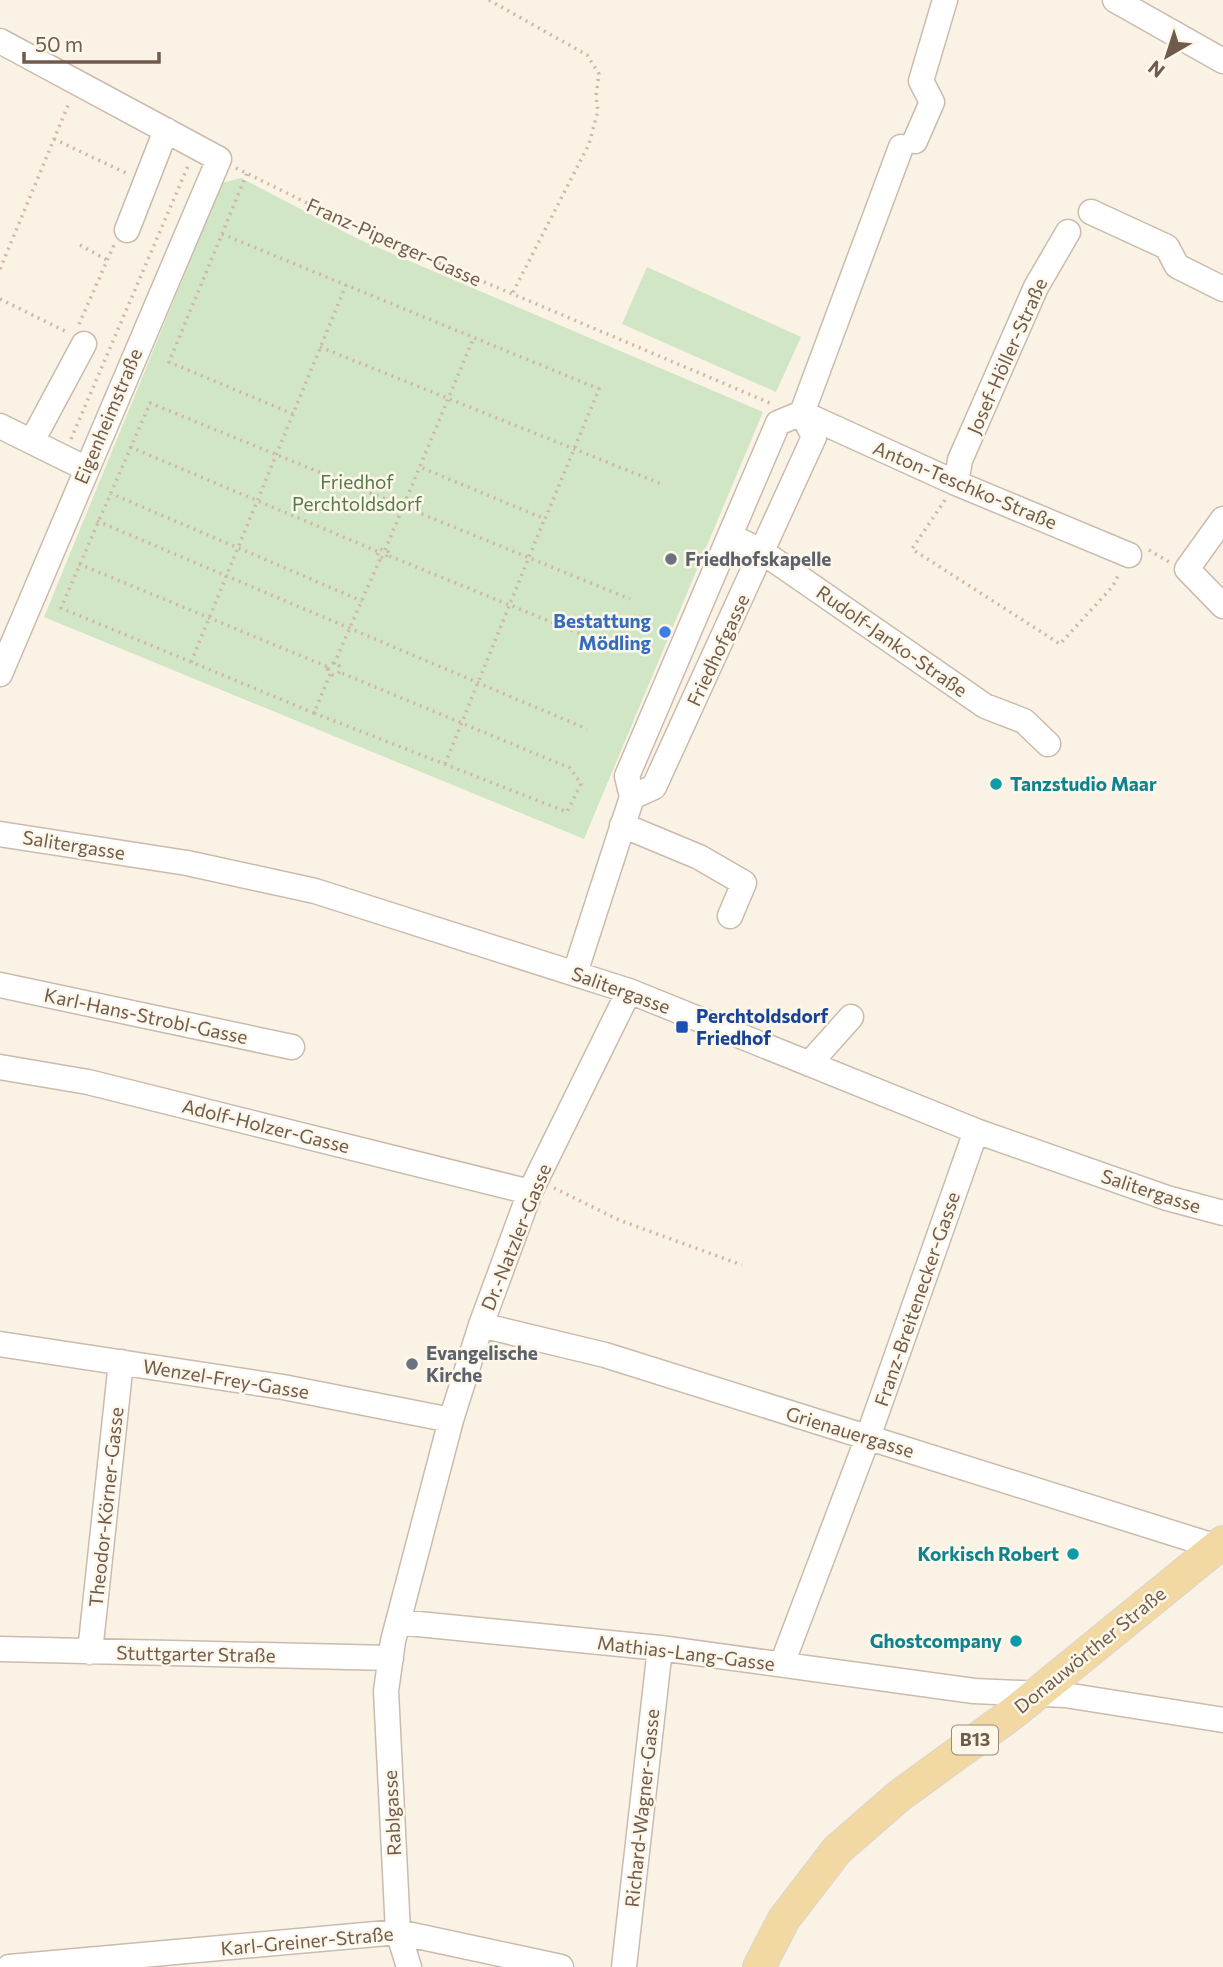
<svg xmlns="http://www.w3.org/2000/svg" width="1223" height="1967" viewBox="0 0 1223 1967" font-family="Commissioner,sans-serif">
	<rect width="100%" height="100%" fill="#faf3e5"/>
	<path fill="#d0e6c5" d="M241,178l117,61 405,173 -179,427 -540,-222 178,-434z
		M647,267l154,70 -25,55 -154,-68z"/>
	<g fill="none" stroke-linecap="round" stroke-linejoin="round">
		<g stroke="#cabbac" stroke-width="27">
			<path id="minor" d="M1115,0l108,61
				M0,41l219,118 -219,515
				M915,141l17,-39 -11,-21 24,-81
				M1091,212l76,35 10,19 46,23
				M127,230l39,-100
				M802,413l154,70 173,72
				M0,426l85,42
				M32,441l52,-97
				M956,483l4,-23 76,-173 32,-55
				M1223,519l-36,50 36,37
				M731,536l33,17 221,153 39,15 24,23
				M632,797l22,-10 160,-350 -12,-24 99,-266
				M622,825l77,32 45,26 -14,33
				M0,834l187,29 128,28 314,100 347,140 191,67 56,15
				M575,973l57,-176 -5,-21 151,-353 24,-10
				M0,985l292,62
				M809,1064l42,-47
				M0,1067l88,15 442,110
				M481,1325l124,30 612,192
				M0,1344l283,43 168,33
				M398,1622l262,26 314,43 91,4 158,25
				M0,1649l391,9
				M90,1652l31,-290
				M782,1664l86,-227 108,-306
				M9,1967l389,-35 163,35
				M409,1967l-11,-35 -12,-241 7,-50 58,-221 30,-95 49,-133 99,-201
				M624,1967l36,-319"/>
		</g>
		<g stroke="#dad4d1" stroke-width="34">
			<path id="major" d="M759,1967l25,-48 53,-69 62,-54 114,-83 210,-171"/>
		</g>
		<path stroke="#d1b7a2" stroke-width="3.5" stroke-dasharray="2 5" stroke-linecap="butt" d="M489,0l98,55 12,19 -3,22 2,15 -9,33 -77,150
			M54,139l74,35
			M236,168l128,63 406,172
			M222,234l25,-61
			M80,245l27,15
			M0,269l69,-166
			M0,299l69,34
			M79,324l35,-79
			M320,347l344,138
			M293,414l-124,-52 53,-128 377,155 -54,130 -125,-52
			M71,439l117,-273
			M130,447l249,105
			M110,493l252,108
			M945,500l-33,49 148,95 53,-58 6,-12
			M97,521l490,208
			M385,550l89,-213
			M1149,550l20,12
			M387,555l-2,4 -8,-3 3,-7 8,3 -1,3 233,95
			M79,564l249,103
			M191,662l155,-377
			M328 669a6 6 0 1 1 12 0a6 6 0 1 1-12 0Z
			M334,664l47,-107
			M330,674l-16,39 -253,-105 89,-205 480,196
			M314,713l253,99 14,-28 -11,-16 -231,-96
			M445,764l99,-244
			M554,1188l65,32 123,45"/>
		<use href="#minor" stroke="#fff" stroke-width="24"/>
		<use href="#major" stroke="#f2d9a3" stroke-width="32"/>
	</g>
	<g fill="#6b7280" stroke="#fdf7ea" stroke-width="2.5">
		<circle cx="671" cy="559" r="7"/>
		<circle cx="412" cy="1364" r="7"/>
	</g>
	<circle fill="#3f7fe0" stroke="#fdf7ea" stroke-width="2.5" cx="665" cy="632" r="7"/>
	<g fill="#0f9aa8" stroke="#fdf7ea" stroke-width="2.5">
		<circle cx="996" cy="784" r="7"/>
		<circle cx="1073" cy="1554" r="7"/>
		<circle cx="1016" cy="1641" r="7"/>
	</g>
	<rect fill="#1a4fb4" stroke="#fdf7ea" stroke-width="2.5" x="675" y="1020" width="14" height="14" rx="3.5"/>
	<g text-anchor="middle" stroke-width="5" stroke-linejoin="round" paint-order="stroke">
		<rect fill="#fdf7ea" stroke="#9a8a7c" stroke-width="2" x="952" y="1725.5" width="46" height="29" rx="5"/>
		<g font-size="18" font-weight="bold" fill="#705b4d">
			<text x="975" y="1746">B13</text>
		</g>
		<g font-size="19" fill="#705b4d" stroke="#fdf7ea">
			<text transform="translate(394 242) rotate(24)" y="7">Franz-Piperger-Gasse</text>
			<text transform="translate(1007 356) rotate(-66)" y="7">Josef-Höller-Straße</text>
			<text transform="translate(108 416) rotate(-67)" y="7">Eigenheimstraße</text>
			<text transform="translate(965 485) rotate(23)" y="7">Anton-Teschko-Straße</text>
			<text transform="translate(892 641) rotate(35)" y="7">Rudolf-Janko-Straße</text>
			<text transform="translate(718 650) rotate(-65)" y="7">Friedhofgasse</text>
			<text transform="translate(74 845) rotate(9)" y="7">Salitergasse</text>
			<text transform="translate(621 990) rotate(20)" y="7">Salitergasse</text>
			<text transform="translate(146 1016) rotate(12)" y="7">Karl-Hans-Strobl-Gasse</text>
			<text transform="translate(266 1126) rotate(14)" y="7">Adolf-Holzer-Gasse</text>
			<text transform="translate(1151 1191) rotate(18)" y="7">Salitergasse</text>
			<text transform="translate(516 1237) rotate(-68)" y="7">Dr.-Natzler-Gasse</text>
			<text transform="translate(917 1299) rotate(-71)" y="7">Franz-Breitenecker-Gasse</text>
			<text transform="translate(226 1379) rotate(9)" y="7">Wenzel-Frey-Gasse</text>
			<text transform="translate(850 1432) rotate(17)" y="7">Grienauergasse</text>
			<text transform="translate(106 1507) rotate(-84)" y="7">Theodor-Körner-Gasse</text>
			<text transform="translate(1090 1650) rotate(-39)" y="7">Donauwörther Straße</text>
			<text transform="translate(686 1653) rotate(7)" y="7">Mathias-Lang-Gasse</text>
			<text transform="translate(196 1654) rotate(1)" y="7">Stuttgarter Straße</text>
			<text transform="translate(642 1808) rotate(-84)" y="7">Richard-Wagner-Gasse</text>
			<text transform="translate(392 1813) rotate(-93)" y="7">Rablgasse</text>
			<text transform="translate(307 1941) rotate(-5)" y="7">Karl-Greiner-Straße</text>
		</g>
		<g font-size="19" fill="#547a49" stroke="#fdf7ea">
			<text x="357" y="489">Friedhof<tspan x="357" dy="22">Perchtoldsdorf</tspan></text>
		</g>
		<g font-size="19" font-weight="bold" fill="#5b616d" stroke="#fdf7ea" text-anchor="start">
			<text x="685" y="566">Friedhofskapelle</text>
			<text x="426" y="1360">Evangelische<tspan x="426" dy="22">Kirche</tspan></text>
		</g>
		<g font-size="19" font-weight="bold" fill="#366cbe" stroke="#fdf7ea" text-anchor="end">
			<text x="651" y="628">Bestattung<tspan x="651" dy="22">Mödling</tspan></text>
		</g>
		<g font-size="19" font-weight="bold" fill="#0d838f" stroke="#fdf7ea" text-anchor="end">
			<text x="1010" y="791" text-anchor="start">Tanzstudio Maar</text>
			<text x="1059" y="1561">Korkisch Robert</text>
			<text x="1002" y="1648">Ghostcompany</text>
		</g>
		<g font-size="19" font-weight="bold" fill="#164399" stroke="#fdf7ea" text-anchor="start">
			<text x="696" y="1023">Perchtoldsdorf<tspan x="696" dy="22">Friedhof</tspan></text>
		</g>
	</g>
	<g transform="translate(1167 56) rotate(219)" stroke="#fdf7ea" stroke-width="5" paint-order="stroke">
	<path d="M0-5L12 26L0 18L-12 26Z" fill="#705b4d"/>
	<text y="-10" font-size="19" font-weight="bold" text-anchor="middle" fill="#705b4d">N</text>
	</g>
	<path d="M24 52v10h135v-10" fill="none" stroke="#705b4d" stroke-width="3.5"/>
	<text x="35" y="52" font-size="21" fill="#705b4d" stroke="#fdf7ea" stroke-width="5" paint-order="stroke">50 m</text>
</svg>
